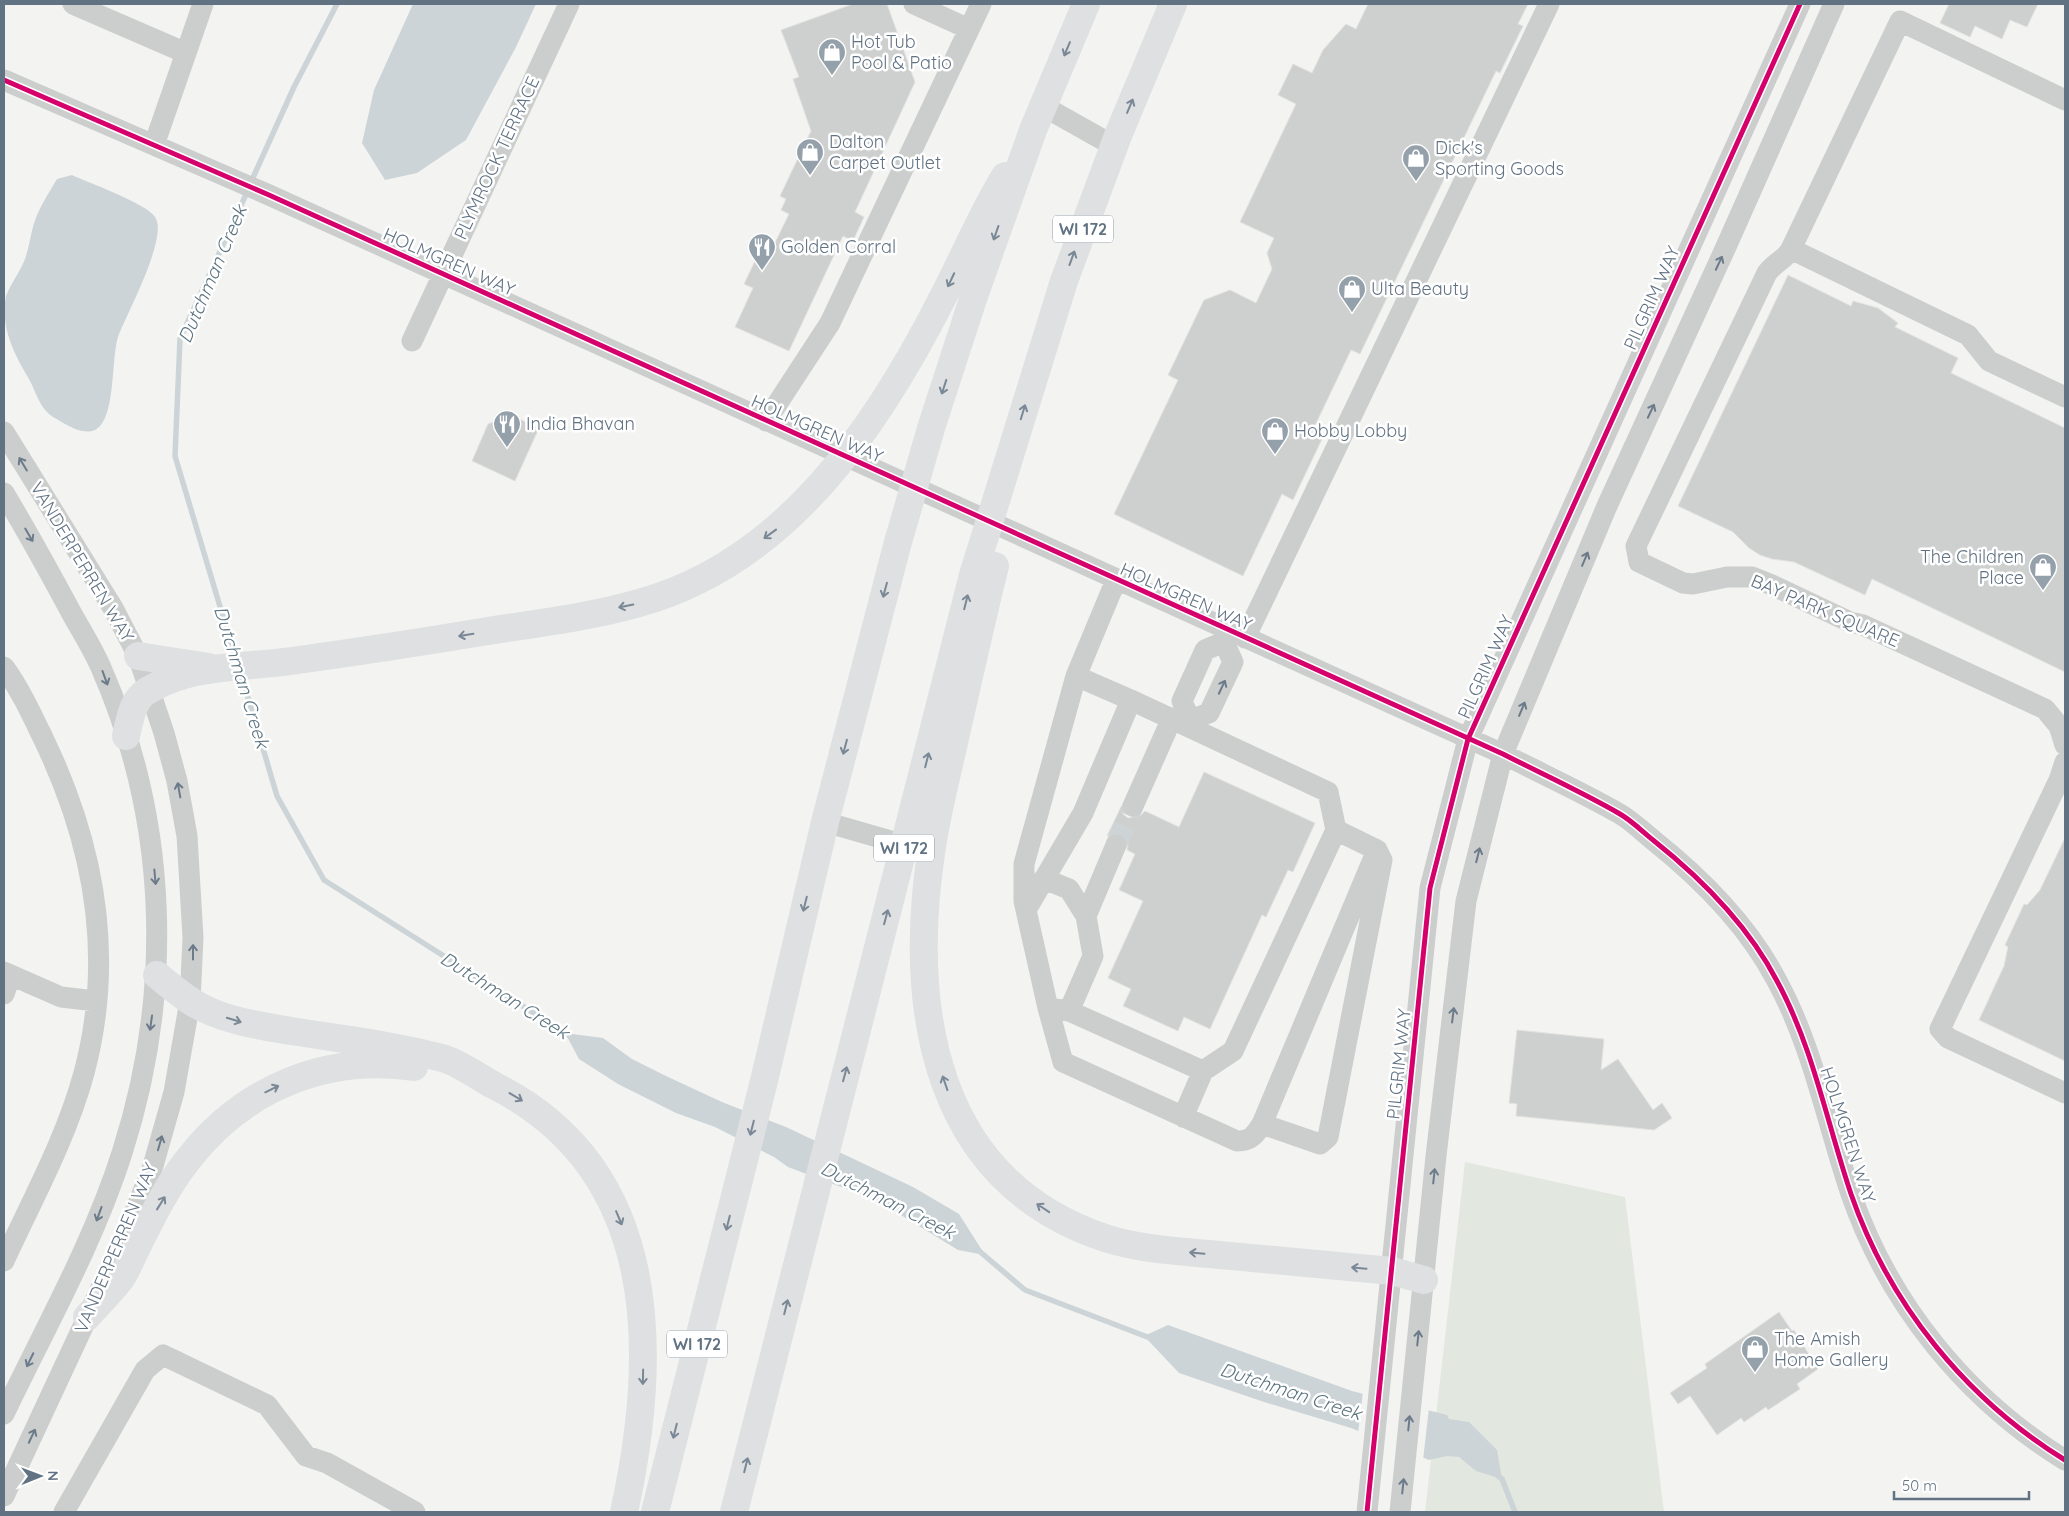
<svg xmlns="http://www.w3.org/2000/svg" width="2069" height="1516" viewBox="0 0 2069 1516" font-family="Quicksand,sans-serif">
	<rect width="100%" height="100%" fill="#f3f4f1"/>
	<path fill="#e2e7df" d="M1465,1162l160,35 39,315h-239z"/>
	<path fill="#ccd4d7" d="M413,4h123l-20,43 -50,93 -49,33 -32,7 -23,-37 12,-53z
		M72,175c17,8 74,28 83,42 14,20 -29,98 -37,120 -7,22 -2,83 -23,93 -14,6 -31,-7 -42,-13 -13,-8 -17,-25 -24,-38 -15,-25 -29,-52 -23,-83 5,-13 14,-24 19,-37 5,-14 6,-30 12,-44 5,-12 13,-24 20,-36z
		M565,1033l38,5 29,21 34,17 56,26 64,25 127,60 46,27 26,41 -27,-5 -80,-49 -90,-34 -14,-10 -59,-30 -39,-14 -58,-29 -39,-25z
		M1168,1325l184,66 95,24 2,4 20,3 28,28 5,29 -26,-8 -17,-14 -12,-1 -18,4 -78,-32 -87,-26 -85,-29 -35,-37z"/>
	<path fill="#f3f4f1" d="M1363,1391l66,17 -6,52 -65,-26z"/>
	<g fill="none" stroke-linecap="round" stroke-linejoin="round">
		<path stroke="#ccd4d7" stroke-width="5.5" d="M251,182l43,-95 43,-83
			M236,660l-61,-204 5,-117 68,-149
			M241,674l36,122 47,84 246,156
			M978,1250l47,40 125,48
			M1497,1475l5,4 13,33"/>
	</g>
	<path fill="#ced0cf" stroke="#e2e2e1" d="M853,4h34l28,78 -60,130 9,5 -11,24 -10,-5 -54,115 -54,-24 18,-39 -9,-4 19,-40 9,5 17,-35 -8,-4 5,-11 -6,-3 31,-65 -18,-52 6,-2 -18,-47z
		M1368,4h160l-10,20 5,2 -23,47 -4,-2 -136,283 -9,-4 -40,84 11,5 -29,61 -11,-6 -39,82 -129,-62 64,-134 -10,-5 36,-75 26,-10 26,13 16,-34 -5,-16 7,-15 -34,-16 56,-118 -18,-9 15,-31 19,9 11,-23 23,-26 10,5z
		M1949,4h89l-11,23 -17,-7 -8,19 -27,-13 -5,11 -30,-14z
		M1788,275l63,31 2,-5 25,7 20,15 -3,4 63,31 -7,15 114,55v244l-193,-93 -7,16 -71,-33 -22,-3 -12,-4 -11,-7 -16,-16 -55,-26z
		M504,412l35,16 -24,53 -43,-20 16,-37 13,-5z
		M1204,772l111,51 -22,49 -5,-2 -22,47 -4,-2 -52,114 -26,-12 -6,14 -55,-25 8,-17 -23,-11 35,-77 -24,-11 16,-36 -8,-4 1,-7 -7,-9 -7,-1 -7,3 14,-29 2,7 5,4 12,-2 5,-5 34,16z
		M2065,838v223l-86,-41 25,-54 4,-19 -3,-2 19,-41 3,1 13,-15z
		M1517,1030l87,9 -3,31 17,-11 35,51 9,-7 10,15 -18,12 -138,-14 1,-12 -8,-1z
		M1779,1312l13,19 2,-1 24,39 -21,15 3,5 -32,21 -2,-3 -22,15 -3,-4 -24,17 -27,-39 -12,8 -8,-11 37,-25 -2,-4z"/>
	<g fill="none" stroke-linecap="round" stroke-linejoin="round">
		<path stroke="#ced4d6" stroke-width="21" stroke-dasharray="21 11" stroke-linecap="butt" d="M1116,845l17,-39"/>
		<path stroke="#cccece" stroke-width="21" d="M73,4l113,49
			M914,4l55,25
			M4,80l265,115 1234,559c39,20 79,38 117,60 12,7 23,18 33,26 49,39 95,85 124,141 36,66 50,142 74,213 38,110 115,205 214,266
			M2065,100l-165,-79 -109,228c-5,10 -17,14 -24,24l-131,273 3,16 44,21 10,1 34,-7h25l20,8 78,37 13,3 182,84 14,17 6,19
			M1043,106l71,40
			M154,145l49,-141
			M1791,249l177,86 21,26 76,36
			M412,341l157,-337
			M766,421l64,-98 151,-319
			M4,432l109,176 25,48 26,77 13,48 10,55 6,102 -3,63 -16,91 -21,74 -26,66 -123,264
			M4,493c24,40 46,80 68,121 10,18 22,37 30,56 67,154 71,324 20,483 -29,91 -77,175 -118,261
			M1245,638l304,-634
			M1224,642l9,20 -24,51 -19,7 -8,-19 23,-51 19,-8 5,-11
			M4,667c16,22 28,48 40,73 51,106 71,217 40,333 -18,66 -52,127 -80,188
			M1076,676l55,24
			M1131,700l197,92 8,38 -103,221 -30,20 -134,-60 -21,-3 -22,-98 57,-97z
			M2065,762l-6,18 -119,249 8,9 117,55
			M1133,806l39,-88
			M825,822l80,23
			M1336,830l41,20 5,10 -54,277 -8,7 -58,-20 115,-274
			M1044,879l25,10 17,27
			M1026,910l-2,-9v-37l52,-188 40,-96
			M4,972l57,25 35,4
			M4,994l6,-17
			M1048,1008l15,54 174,79c14,0 18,-6 25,-17
			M1069,1011l24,-55 -7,-40 30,-71
			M1183,1117l20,-46
			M64,1512l81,-142 18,-15 104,50 39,51 21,7 88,49
			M1367,1512l63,-624 38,-149 332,-735
			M1400,1512l36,-356 30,-255 37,-147 104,-248 118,-257 109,-245"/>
		<path stroke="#dfe0e1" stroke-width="28" d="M995,566c-13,52 -25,106 -37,159 -9,42 -21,85 -27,128 -23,158 3,328 174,385 37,12 76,13 114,17 58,5 116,11 173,16l32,9
			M138,656l71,11
			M126,736c4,-16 6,-36 21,-45 44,-27 95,-23 144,-30 66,-9 131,-19 197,-30 51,-8 102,-14 151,-28 148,-41 238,-176 304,-306 21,-40 38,-82 62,-121
			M157,975c15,12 30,26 48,34 27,13 57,17 86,22 50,8 102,14 151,27 18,5 36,19 53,28 166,84 164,267 129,426
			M87,1317c11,-13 25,-26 35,-40 7,-11 11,-23 17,-34 14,-28 29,-58 48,-82 55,-72 138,-107 227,-94
			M655,1512l109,-431 61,-259 73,-280 34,-117 42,-129 59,-166 53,-126
			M734,1512l239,-937 91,-294 55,-148 54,-129"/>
		<g stroke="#fff" stroke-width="8">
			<path id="cycleway" d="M4,80l265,115 1234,559c39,20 79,38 117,60 12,7 23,18 33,26 49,39 95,85 124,141 36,66 50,142 74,213 38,110 115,205 214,266
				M1367,1512l63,-624 38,-149 332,-735"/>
		</g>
		<use href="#cycleway" stroke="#d6006c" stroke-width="5"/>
	</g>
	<defs><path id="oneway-shaft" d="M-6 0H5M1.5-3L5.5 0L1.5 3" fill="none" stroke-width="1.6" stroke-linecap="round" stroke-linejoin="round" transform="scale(1.25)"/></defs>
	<g stroke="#7a8896">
		<use href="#oneway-shaft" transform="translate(1067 49) rotate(113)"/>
		<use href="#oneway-shaft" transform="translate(1130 106) rotate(-67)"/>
		<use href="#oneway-shaft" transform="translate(996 233) rotate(109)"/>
		<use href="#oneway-shaft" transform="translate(1072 258) rotate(-70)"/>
		<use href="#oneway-shaft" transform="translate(951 280) rotate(115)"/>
		<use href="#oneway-shaft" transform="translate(944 387) rotate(108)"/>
		<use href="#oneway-shaft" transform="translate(1023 412) rotate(-73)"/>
		<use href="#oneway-shaft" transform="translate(770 534) rotate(144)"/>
		<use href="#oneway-shaft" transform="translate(885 590) rotate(105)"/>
		<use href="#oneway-shaft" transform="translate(966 602) rotate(-76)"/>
		<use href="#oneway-shaft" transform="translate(626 606) rotate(168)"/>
		<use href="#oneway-shaft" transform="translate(466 635) rotate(171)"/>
		<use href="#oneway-shaft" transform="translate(845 747) rotate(105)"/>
		<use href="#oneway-shaft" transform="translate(927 760) rotate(-76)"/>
		<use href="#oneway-shaft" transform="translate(805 904) rotate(104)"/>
		<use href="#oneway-shaft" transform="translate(886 917) rotate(-75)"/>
		<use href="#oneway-shaft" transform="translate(234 1020) rotate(17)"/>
		<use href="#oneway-shaft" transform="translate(845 1074) rotate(-75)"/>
		<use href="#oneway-shaft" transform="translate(945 1083) rotate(-109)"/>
		<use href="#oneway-shaft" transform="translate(272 1089) rotate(-26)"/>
		<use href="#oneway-shaft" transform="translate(516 1097) rotate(31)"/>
		<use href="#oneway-shaft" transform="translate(752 1128) rotate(104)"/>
		<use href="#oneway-shaft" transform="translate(161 1203) rotate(-58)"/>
		<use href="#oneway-shaft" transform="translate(1043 1208) rotate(-146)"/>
		<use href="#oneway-shaft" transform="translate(619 1218) rotate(67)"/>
		<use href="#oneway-shaft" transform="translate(728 1223) rotate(104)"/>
		<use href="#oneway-shaft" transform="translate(1197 1253) rotate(-175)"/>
		<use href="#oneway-shaft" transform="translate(1359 1268) rotate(-175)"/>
		<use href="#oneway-shaft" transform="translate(786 1307) rotate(-76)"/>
		<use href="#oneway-shaft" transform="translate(643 1377) rotate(91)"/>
		<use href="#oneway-shaft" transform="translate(675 1431) rotate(104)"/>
		<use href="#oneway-shaft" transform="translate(746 1465) rotate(-76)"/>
	</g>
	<g stroke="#6c7b8a">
		<use href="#oneway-shaft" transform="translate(1719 263) rotate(-65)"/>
		<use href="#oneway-shaft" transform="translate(1651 411) rotate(-65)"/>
		<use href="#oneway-shaft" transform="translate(23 464) rotate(-121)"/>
		<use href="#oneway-shaft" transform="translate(29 535) rotate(60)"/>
		<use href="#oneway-shaft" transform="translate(1585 559) rotate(-67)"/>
		<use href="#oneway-shaft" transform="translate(105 678) rotate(70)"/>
		<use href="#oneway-shaft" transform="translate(1222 687) rotate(-65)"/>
		<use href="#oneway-shaft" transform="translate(1522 709) rotate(-67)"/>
		<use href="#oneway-shaft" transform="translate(179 790) rotate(-100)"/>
		<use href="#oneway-shaft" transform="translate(1478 855) rotate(-76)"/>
		<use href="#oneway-shaft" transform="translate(155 877) rotate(85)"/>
		<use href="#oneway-shaft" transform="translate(193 952) rotate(-90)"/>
		<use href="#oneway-shaft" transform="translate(1453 1015) rotate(-83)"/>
		<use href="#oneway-shaft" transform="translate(151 1023) rotate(98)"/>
		<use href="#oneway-shaft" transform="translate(160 1143) rotate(-74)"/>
		<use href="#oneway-shaft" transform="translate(1434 1176) rotate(-84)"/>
		<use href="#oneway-shaft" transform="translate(99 1214) rotate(110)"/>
		<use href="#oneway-shaft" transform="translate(1418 1338) rotate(-84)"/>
		<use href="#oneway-shaft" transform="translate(30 1360) rotate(116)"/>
		<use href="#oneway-shaft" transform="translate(1409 1423) rotate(-84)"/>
		<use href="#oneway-shaft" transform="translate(32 1436) rotate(-65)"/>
		<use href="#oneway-shaft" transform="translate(1403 1486) rotate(-84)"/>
	</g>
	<defs>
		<g id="shop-pin" transform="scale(1.4375)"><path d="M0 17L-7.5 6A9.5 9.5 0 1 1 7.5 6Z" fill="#94a0aa" stroke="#fff"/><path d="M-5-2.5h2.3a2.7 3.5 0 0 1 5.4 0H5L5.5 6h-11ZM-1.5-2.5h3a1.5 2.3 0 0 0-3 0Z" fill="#fff"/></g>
		<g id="restaurant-pin" transform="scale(1.4375)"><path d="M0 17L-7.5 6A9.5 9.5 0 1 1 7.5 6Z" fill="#94a0aa" stroke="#fff"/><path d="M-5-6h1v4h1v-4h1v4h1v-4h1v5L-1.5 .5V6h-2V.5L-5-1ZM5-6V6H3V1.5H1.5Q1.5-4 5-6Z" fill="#fff"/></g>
	</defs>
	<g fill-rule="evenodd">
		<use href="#shop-pin" x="832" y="52"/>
		<use href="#shop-pin" x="810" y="152"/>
		<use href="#shop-pin" x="1416" y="158"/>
		<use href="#restaurant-pin" x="762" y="247"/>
		<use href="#shop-pin" x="1352" y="289"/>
		<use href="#restaurant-pin" x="507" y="424"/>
		<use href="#shop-pin" x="1275" y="431"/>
		<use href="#shop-pin" x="2043" y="567"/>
		<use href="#shop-pin" x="1755" y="1349"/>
	</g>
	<g text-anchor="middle" stroke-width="5" stroke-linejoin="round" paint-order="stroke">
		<g fill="#fff" stroke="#909ca8" stroke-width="1">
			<rect x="1053" y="215.5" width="60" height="27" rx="4"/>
			<rect x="874" y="834.5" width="60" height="27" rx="4"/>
			<rect x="667" y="1330.5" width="60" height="27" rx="4"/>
		</g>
		<g font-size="16" font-weight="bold" fill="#617283">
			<text x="1083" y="235">WI 172</text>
			<text x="904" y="854">WI 172</text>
			<text x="697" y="1350">WI 172</text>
		</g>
		<g font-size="18" fill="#617283" stroke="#fff" text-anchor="start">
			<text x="851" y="48">Hot Tub<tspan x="851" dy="21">Pool &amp; Patio</tspan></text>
			<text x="829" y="148">Dalton<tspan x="829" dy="21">Carpet Outlet</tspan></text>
			<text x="1435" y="154">Dick's<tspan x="1435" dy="21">Sporting Goods</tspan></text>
			<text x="781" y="253">Golden Corral</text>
			<text x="1371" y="295">Ulta Beauty</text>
			<text x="526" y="430">India Bhavan</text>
			<text x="1294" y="437">Hobby Lobby</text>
			<text x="2024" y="563" text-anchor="end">The Children<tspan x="2024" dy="21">Place</tspan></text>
			<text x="1774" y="1345">The Amish<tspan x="1774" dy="21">Home Gallery</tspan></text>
		</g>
		<g font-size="18" fill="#617283" stroke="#fff">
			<text transform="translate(497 158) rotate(-65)" y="6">PLYMROCK TERRACE</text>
			<text transform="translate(449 262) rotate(24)" y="6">HOLMGREN WAY</text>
			<text transform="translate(1652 298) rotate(-66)" y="6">PILGRIM WAY</text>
			<text transform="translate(817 429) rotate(24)" y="6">HOLMGREN WAY</text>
			<text transform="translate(82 562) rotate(59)" y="6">VANDERPERREN WAY</text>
			<text transform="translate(1186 597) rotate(24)" y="6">HOLMGREN WAY</text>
			<text transform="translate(1825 611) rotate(23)" y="6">BAY PARK SQUARE</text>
			<text transform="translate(1486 667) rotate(-66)" y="6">PILGRIM WAY</text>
			<text transform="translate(1399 1064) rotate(-84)" y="6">PILGRIM WAY</text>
			<text transform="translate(1848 1135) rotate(72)" y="6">HOLMGREN WAY</text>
			<text transform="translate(116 1248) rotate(-67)" y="6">VANDERPERREN WAY</text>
		</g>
		<g font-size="19" font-style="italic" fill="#5d7581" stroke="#fff">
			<text transform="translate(212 274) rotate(-67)" y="7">Dutchman Creek</text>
			<text transform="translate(242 677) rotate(73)" y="7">Dutchman Creek</text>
			<text transform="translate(505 995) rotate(32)" y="7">Dutchman Creek</text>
			<text transform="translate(888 1200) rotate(27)" y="7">Dutchman Creek</text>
			<text transform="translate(1291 1391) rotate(18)" y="7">Dutchman Creek</text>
		</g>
	</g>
	<rect width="2069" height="1516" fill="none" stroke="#617283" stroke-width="10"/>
	<g transform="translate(40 1476) rotate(89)" stroke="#ffffff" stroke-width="4" paint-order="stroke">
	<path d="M0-4L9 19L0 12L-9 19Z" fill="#617283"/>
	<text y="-8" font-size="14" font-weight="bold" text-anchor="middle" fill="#617283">N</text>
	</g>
	<path d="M1894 1491v8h135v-8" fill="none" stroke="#617283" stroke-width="2.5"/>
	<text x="1902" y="1491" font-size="15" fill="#617283" stroke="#ffffff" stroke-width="4" paint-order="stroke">50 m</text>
</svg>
